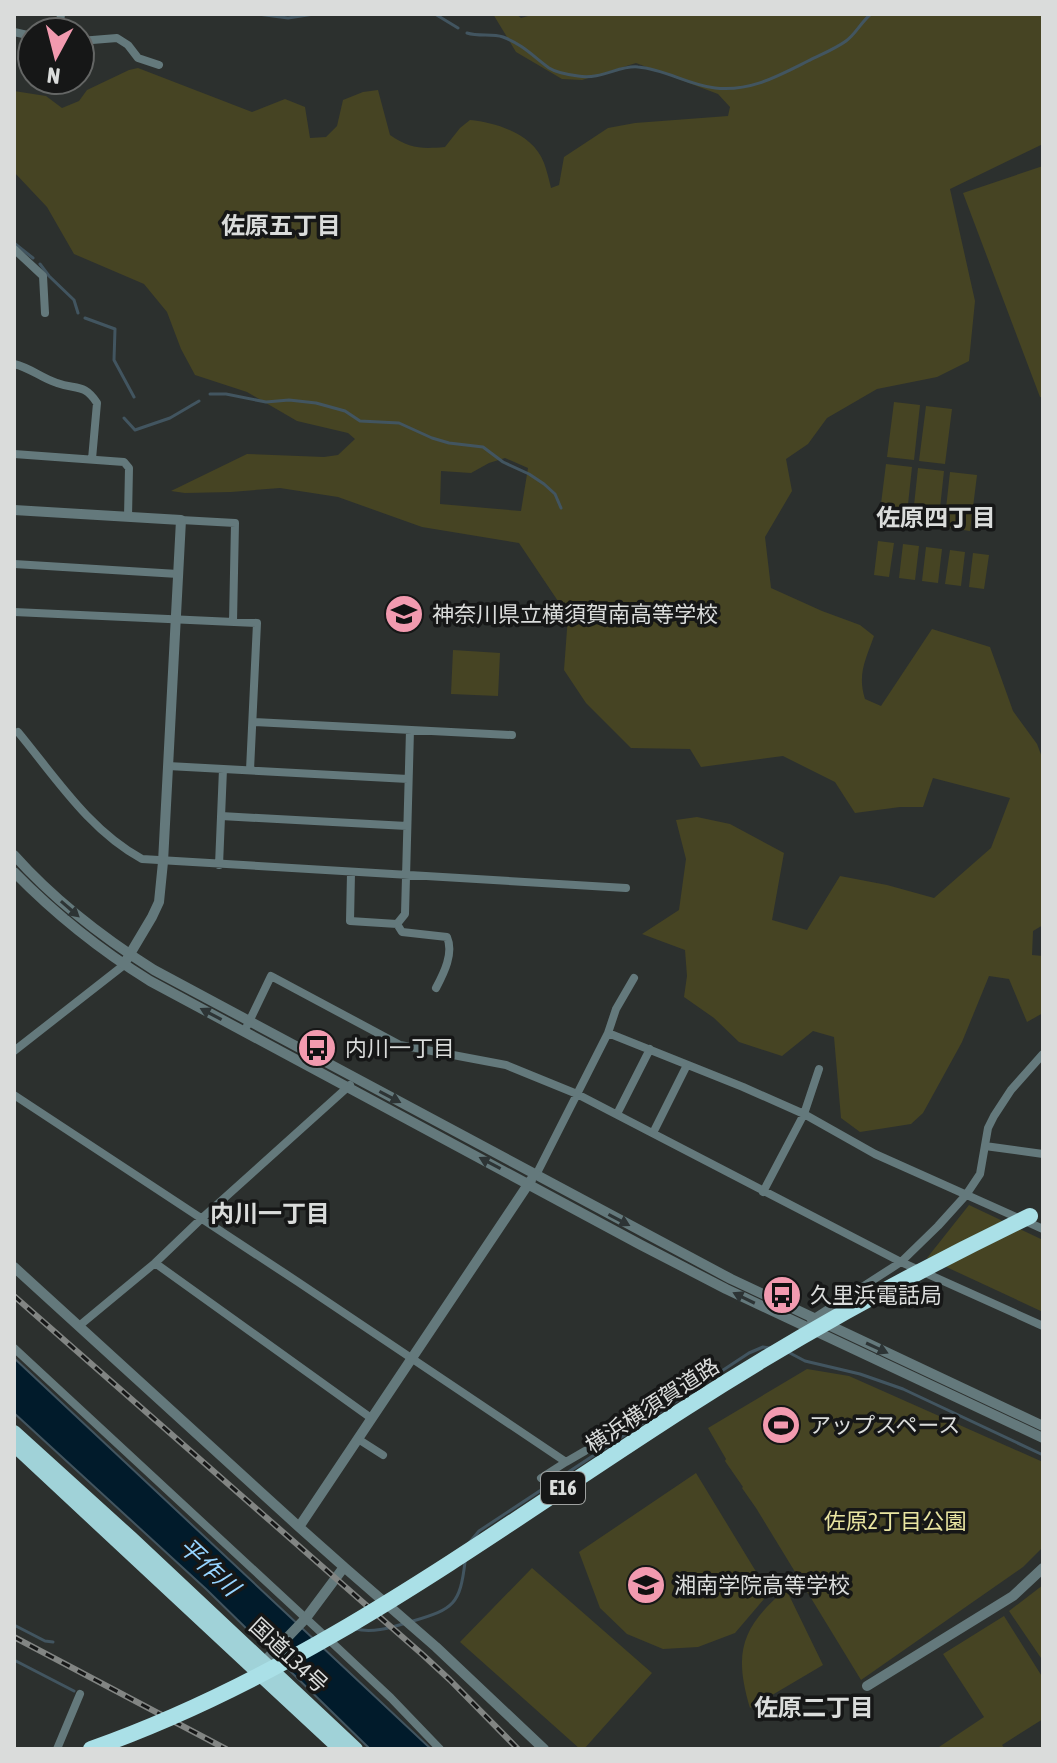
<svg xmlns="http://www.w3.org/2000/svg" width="1057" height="1763" viewBox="0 0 1057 1763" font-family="'Asap Condensed','Noto Sans JP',sans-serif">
	<rect width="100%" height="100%" fill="#2c302e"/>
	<path fill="#464423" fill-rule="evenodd" d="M493,14h23l5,4 14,-4h508v130l-93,45 25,112 -6,60 -32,16 -60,12 -50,29 -19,26 -22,15 6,32 -27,46 6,51 51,23 38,14 14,11c-8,23 -17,38 -9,63l16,7 51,-77 58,18 23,64 24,33 6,16v165l-10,6 -1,24 11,1v57l-16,9 -18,-43 -20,-3 -27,66 -39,71 -12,11 -51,8 -19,-14 -7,-81 -21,-6 -31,25 -43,-14 -25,-24 -30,-21 3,-21 -2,-26 -43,-16 37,-24 7,-51 -10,-39 21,-3 33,7 54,29 -12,67 35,10 33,-54 47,9 47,13 57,-50 19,-50 -77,-20 -10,29h-23l-45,6 -20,-31 -52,-26 -82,11 -11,-18 -59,-1 -45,-45 -22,-33 4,-54 -49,-73 -97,-16 -84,-30 -58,-9 -49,4 -46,1 -14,-2 76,-37 77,3 14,-2 17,-16 -7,-6 -51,-12 -50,-29 -52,-17 -14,-26 -14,-37 -23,-28 -70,-30 -27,-47 -33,-35v-81l32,5 16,12 17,-7 8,-11 42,-20 9,-2 114,44 33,-13 20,8 5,31 16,-1 11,-11 6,-26 20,-8 15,-2 12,45c20,14 32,14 55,12l15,-19 10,-8c28,3 63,14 74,43 3,8 5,17 7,25l8,-3 5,-28 44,-29 27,-5 93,-7 2,-9 -12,-13 -82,-31 -54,17 -20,-1 -46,-27zM505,458l23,10 -7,43 -81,-7 1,-33 30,2 18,-10z
		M1043,166v232l-3,-1 -77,-204z
		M894,402l26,3 -6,55 -27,-3z
		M926,406l26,3 -7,55 -26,-3z
		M886,464l26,3 -6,56 -27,-3z
		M918,468l26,3 -6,56 -26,-3z
		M950,472l27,3 -7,56 -26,-4z
		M878,541l16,2 -5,34 -15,-2z
		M903,544l16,2 -4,34 -16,-2z
		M926,547l16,2 -4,34 -16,-2z
		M950,550l15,2 -4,34 -16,-2z
		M973,553l16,2 -5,34 -15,-2z
		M453,650l47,3 -2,43 -47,-2z
		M969,1205l74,35v72l-116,-54z
		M807,1369l42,7 194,86v85l-20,20 -162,113 -105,-172 -14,-20 1,-1 -18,-26 1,-2 -18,-31z
		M696,1473l73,120 -34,40 -37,14 -35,2 -36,-15 -27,-26 -21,-56z
		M532,1568l120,105 -68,76h-4l-120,-107z
		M1043,1585v76l-34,-50z
		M786,1589l37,76 -73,43c-17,-57 -8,-81 36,-119z
		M1004,1616l39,62v41l-41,26 3,4h-69l48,-32 -41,-63z"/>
	<path fill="#011b2b" stroke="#425560" stroke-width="2" d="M14,1358l417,391h-61l-164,-160 -192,-176z"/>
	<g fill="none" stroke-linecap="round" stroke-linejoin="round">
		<path stroke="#425560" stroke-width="3" d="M258,14l30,4 26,-4
			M435,14l23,14
			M467,33c12,4 25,0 36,4 19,7 31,20 46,31 8,5 21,7 29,8 24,4 41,-11 60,-9 27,2 50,18 77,21 35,4 63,-12 93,-27 12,-6 27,-12 38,-20 10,-7 15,-19 25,-27
			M14,243l19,15
			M40,264l9,12 25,24 4,13
			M85,318l30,11 -1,31 20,37
			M210,394h16l40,8 23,-2 27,3 29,8 15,10 39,2 33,15 17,5 34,4 20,15 26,12 15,10 11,10 6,14
			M124,418l11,12 35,-12 29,-17
			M788,1352l17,9 55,13 43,15 140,66
			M469,1543l10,-12 270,-178 14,-6 7,1
			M413,1621c41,-12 47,-17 52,-59
			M14,1625l31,16 8,1
			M355,1629c18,4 34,-1 51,-6
			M14,1660l60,31"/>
		<path stroke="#64797c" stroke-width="8" d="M14,32l18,4
			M59,32l2,-18
			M80,41l37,-3 11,7 10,13 21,7
			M14,249l29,27 2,37
			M14,364c17,4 27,14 43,19 19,7 27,0 40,20l-5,56
			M14,454l110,8 5,6 -1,49
			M181,520l54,3 -2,99
			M14,564l164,10
			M14,612l243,11 -7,147
			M254,722l258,13
			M18,732c38,46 71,98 124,127l484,29
			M168,766l240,13
			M221,816l186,10
			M219,865l4,-96
			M351,873l-1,48 47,3 8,-10 5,-184
			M397,924l5,8 45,5c7,16 -3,36 -11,51
			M247,1026l24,-50 129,69 106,20 71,29 324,168 142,64
			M608,1033l135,54 61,27 71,40 168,75
			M14,1051l110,-86
			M14,1095l284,187 268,180 -25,16
			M617,1114l33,-65
			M653,1133l34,-68
			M985,1146l58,8
			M536,1175l72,-142 8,-24 18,-31
			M763,1192l41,-78 15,-45
			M155,1263l216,155
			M811,1320l90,-58 37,-36 28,-31 14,-21 8,-46 6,-12 17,-26 32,-36
			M79,1326l76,-63 46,-44 149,-134
			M14,1348l312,289 65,61 49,51
			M358,1439l25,16
			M566,1462l19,-11
			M57,1749l23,-55"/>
		<path stroke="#64797c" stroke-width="10" d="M14,510l167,10 -18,342 -4,40 -7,15 -25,42
			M14,855c41,46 88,82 140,115l577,309 312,147
			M14,872c41,42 86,78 136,109l491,264 85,44 317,149
			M14,1267l285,260
			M344,1567l92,80 108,102
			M260,1666l46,-48 38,-51 -45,-40 232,-347
			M867,1686l146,-90 30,-28"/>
		<path stroke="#a0d2d8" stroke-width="14" d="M14,1432l117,106 225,211
			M14,1445l326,304"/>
		<g stroke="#828583" stroke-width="6">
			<path id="rail" d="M14,1296l409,359 27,25 68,69
				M14,1637l212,112"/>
		</g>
		<use href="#rail" stroke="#161717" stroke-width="3" stroke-dasharray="9" stroke-linecap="butt"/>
		<path stroke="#aae0e7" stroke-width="16" d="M91,1749c219,-77 402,-218 596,-342 110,-71 225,-134 343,-191"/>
	</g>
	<defs><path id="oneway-solid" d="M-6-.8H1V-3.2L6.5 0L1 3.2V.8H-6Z" transform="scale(2)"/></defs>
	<g fill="#2d3435">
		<use href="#oneway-solid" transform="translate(70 909) rotate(41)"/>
		<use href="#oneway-solid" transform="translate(211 1014) rotate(-152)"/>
		<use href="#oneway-solid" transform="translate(390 1097) rotate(28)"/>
		<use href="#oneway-solid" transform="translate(490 1163) rotate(-152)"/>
		<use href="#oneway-solid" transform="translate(619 1220) rotate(28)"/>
		<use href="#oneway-solid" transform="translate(744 1298) rotate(-154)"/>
		<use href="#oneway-solid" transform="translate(877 1348) rotate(25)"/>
	</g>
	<defs>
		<g id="school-disc" transform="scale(2)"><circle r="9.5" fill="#f29aaf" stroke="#161717"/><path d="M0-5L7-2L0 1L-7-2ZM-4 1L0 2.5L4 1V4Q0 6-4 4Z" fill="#111"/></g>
		<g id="bus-disc" transform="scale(2)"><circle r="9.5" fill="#f29aaf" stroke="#161717"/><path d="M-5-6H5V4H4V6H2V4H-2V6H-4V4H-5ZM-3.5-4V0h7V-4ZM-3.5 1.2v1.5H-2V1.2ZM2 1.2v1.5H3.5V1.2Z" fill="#111"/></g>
		<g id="stadium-disc" transform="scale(2)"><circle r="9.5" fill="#f29aaf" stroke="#161717"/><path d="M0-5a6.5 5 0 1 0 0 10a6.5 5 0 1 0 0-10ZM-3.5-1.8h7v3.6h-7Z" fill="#111"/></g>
	</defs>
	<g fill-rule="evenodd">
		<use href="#school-disc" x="404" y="614"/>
		<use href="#bus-disc" x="317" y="1048"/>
		<use href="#bus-disc" x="782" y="1295"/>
		<use href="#stadium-disc" x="781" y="1425"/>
		<use href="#school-disc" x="646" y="1585"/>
	</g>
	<g text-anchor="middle" stroke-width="7" stroke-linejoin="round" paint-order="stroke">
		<rect fill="#161717" stroke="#9fa1a0" stroke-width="2" x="541" y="1472" width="44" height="32" rx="6"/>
		<g font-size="20" font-weight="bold" fill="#dadcdb">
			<text x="563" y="1495">E16</text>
		</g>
		<g font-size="22" fill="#dadcdb" stroke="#161717" text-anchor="start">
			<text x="432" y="622">神奈川県立横須賀南高等学校</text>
			<text x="345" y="1056">内川一丁目</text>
			<text x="810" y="1303">久里浜電話局</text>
			<text x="809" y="1433">アップスペース</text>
			<text x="674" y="1593">湘南学院高等学校</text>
		</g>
		<g font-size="22" fill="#dadcdb" stroke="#161717">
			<text transform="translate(652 1405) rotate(-33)" y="8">横浜横須賀道路</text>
			<text transform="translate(289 1655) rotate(43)" y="8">国道134号</text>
		</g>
		<g font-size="22" fill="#e9e5a1" stroke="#161717">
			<text x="895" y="1529">佐原2丁目公園</text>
		</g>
		<g font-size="24" font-weight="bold" fill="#dadcdb" stroke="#161717">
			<text x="281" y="234">佐原五丁目</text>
			<text x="936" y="526">佐原四丁目</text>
			<text x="270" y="1222">内川一丁目</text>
			<text x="814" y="1716">佐原二丁目</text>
		</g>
		<g font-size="24" font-style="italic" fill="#96d3fe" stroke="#161717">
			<text transform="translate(209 1567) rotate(43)" y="8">平作川</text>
		</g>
	</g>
	<rect width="1057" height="1763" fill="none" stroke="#dadcdb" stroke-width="32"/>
	<g transform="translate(56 56) rotate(187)"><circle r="38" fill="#161717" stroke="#646665" stroke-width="2"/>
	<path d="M0-6L14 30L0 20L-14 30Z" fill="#f29aaf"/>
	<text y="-12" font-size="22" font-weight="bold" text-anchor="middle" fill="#dadcdb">N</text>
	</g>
</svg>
